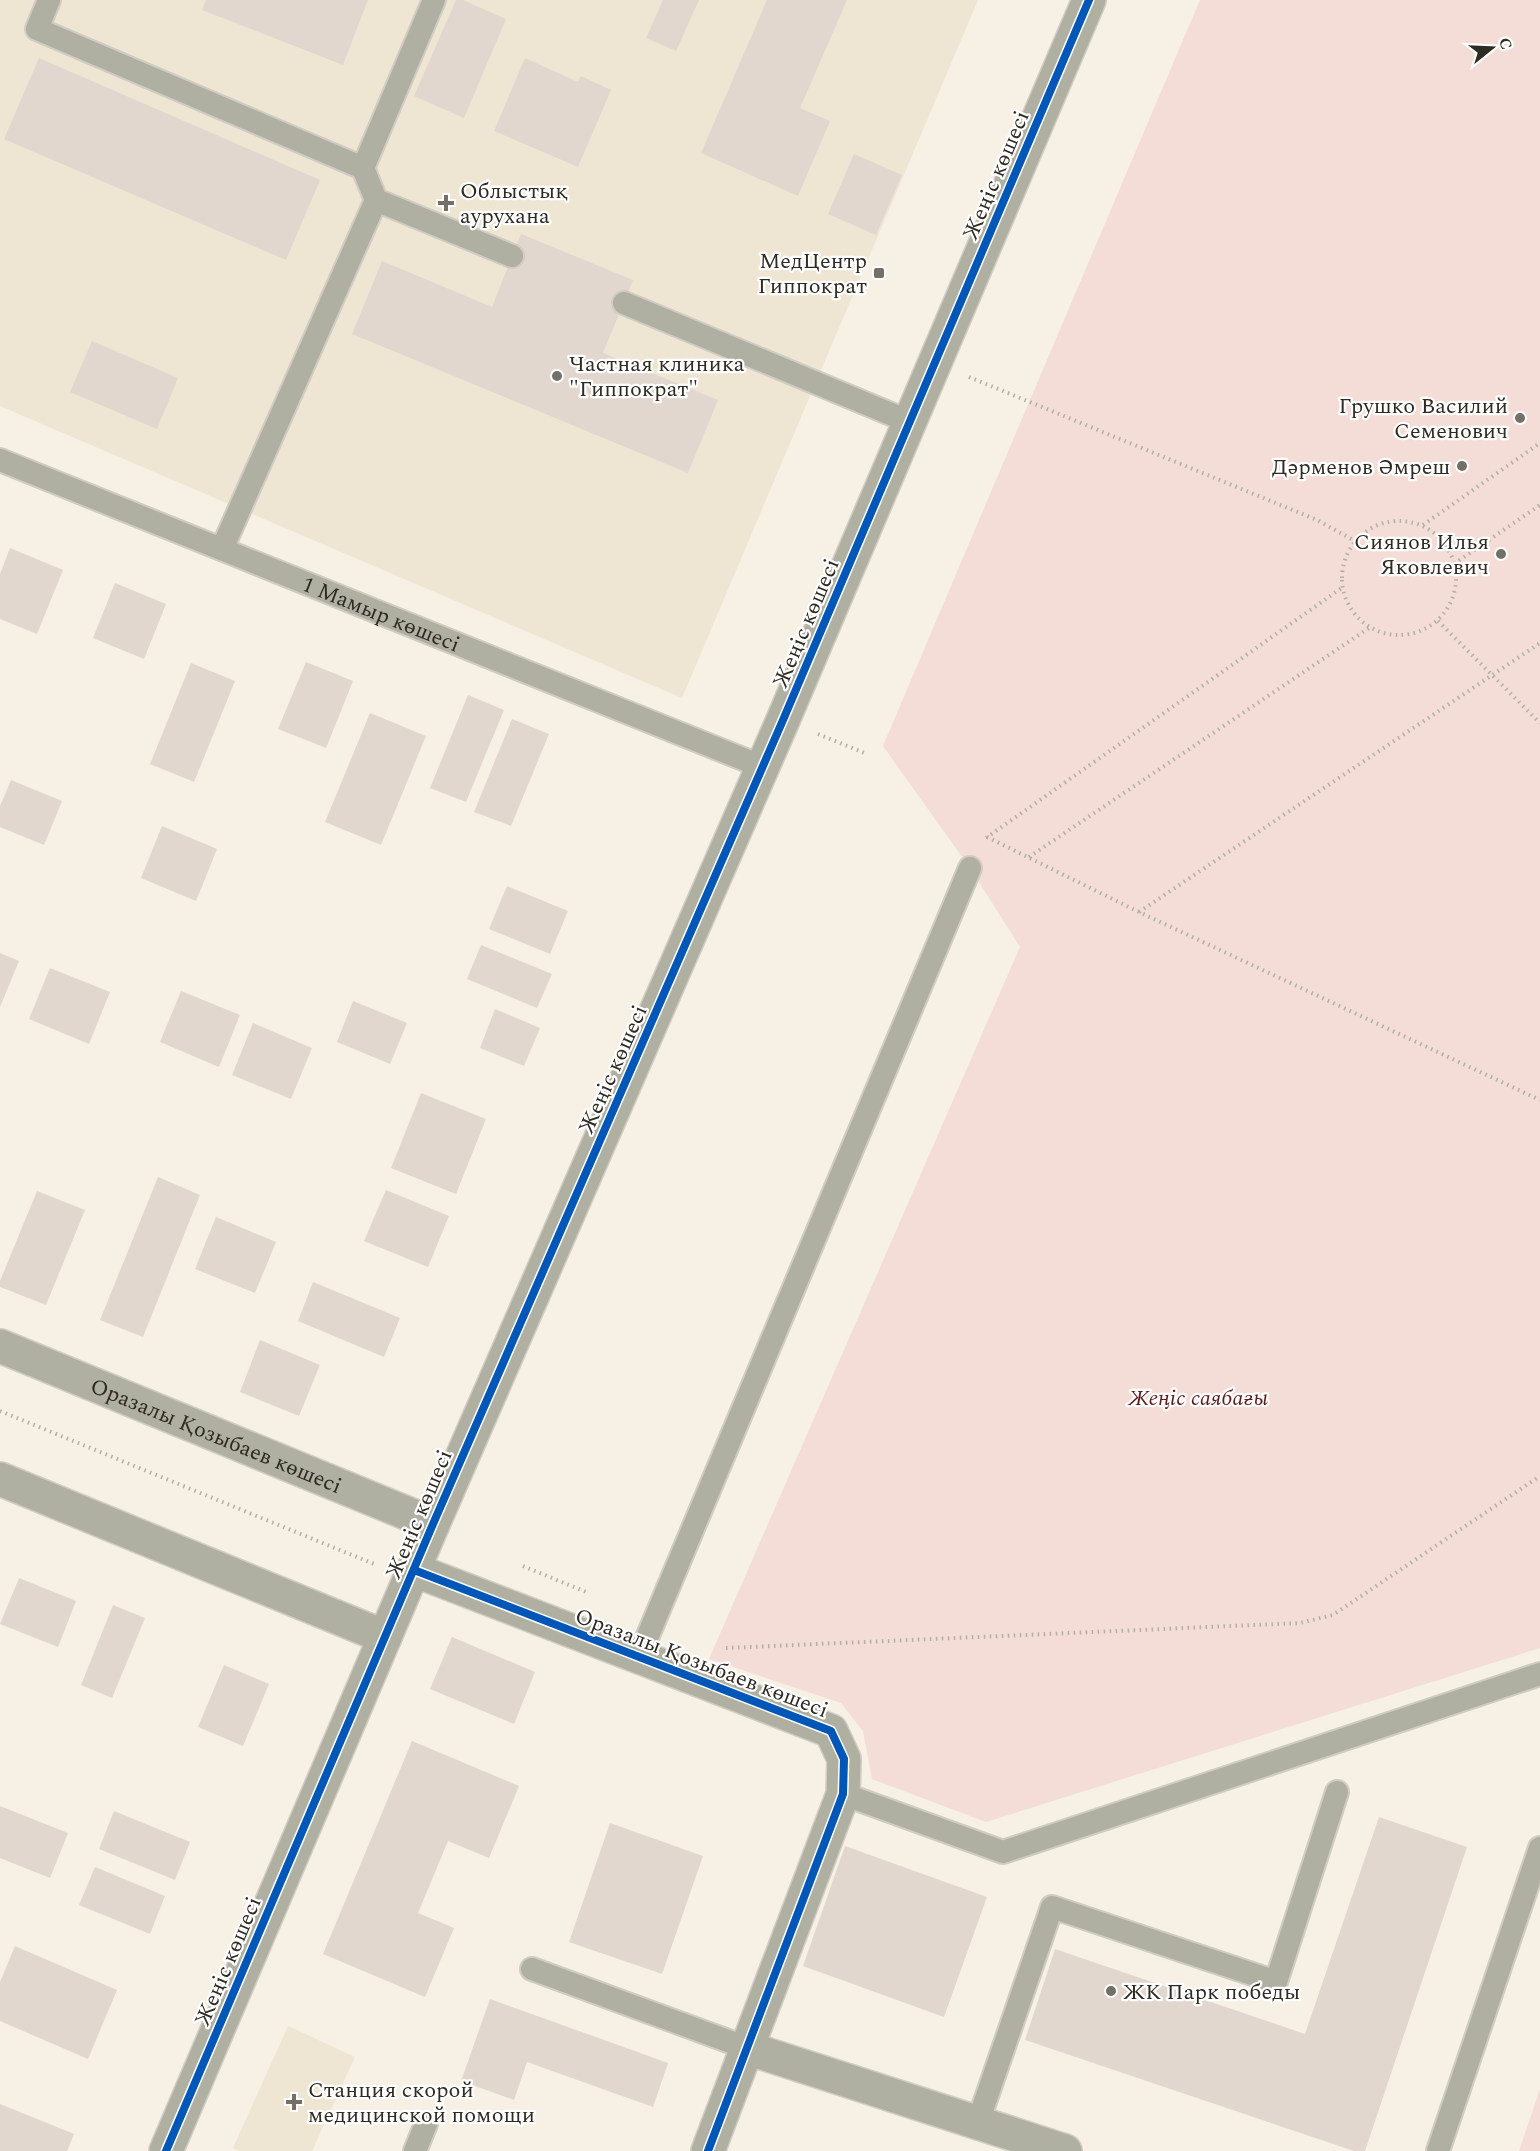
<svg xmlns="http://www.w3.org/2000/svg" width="1540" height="2151" viewBox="0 0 1540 2151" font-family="Spectral,serif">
	<rect width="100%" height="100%" fill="#f6f0e5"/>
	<path fill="#efe5d3" d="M0,0h978l-296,698 -682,-292z
		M288,2026l67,31 -43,94h-73l-6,-3z"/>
	<path fill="#f3ddd6" d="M1200,0h340v1648l-554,174 -114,-43 -9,-48 -22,-28 -132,-44 311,-712 -50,-79 -87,-122z
		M1540,2089v62h-21z"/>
	<path fill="#e2d7ce" d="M206,0h162l-25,65 -141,-55z
		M456,0h7l43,19 -42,99 -50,-22z
		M663,0h36l-23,51 -30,-13z
		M767,0h80l-47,108 30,13 -32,75 -97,-43z
		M39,58l281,122 -34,80 -282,-121z
		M525,58l53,24 3,-6 30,14 -33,77 -84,-36z
		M854,154l48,21 -26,60 -48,-21z
		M521,234l112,46 -30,73 115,47 -30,73 -336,-139 30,-73 110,46z
		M92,341l86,37 -21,51 -87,-37z
		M10,548l53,22 -26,64 -37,-15v-45z
		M115,583l51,21 -22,55 -51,-21z
		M306,662l47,19 -27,67 -48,-19z
		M191,663l44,18 -41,101 -44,-18z
		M468,695l36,15 -38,92 -36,-14z
		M370,713l56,23 -45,109 -56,-23z
		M512,719l37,15 -38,92 -37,-14z
		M11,780l51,21 -18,44 -44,-18v-21z
		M162,826l55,23 -21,52 -55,-23z
		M507,886l61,25 -18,43 -61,-25z
		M481,945l71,29 -15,34 -70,-29z
		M0,953l19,8 -19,46z
		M50,968l60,24 -21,52 -60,-25z
		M181,991l59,24 -21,52 -59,-25z
		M353,1001l54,22 -17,41 -53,-22z
		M495,1009l45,19 -16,38 -44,-18z
		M253,1023l59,25 -21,51 -59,-24z
		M421,1093l65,26 -30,75 -65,-26z
		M158,1177l42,18 -57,142 -43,-17z
		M386,1190l63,26 -21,51 -64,-26z
		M37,1191l48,19 -39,95 -46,-18v-6z
		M216,1217l60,25 -21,51 -60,-24z
		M313,1282l87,36 -16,39 -86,-36z
		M260,1340l60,25 -21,51 -59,-24z
		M19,1578l57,23 -18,46 -58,-23z
		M113,1605l32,13 -33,80 -31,-13z
		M452,1637l83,35 -21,52 -84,-35z
		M224,1665l45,19 -26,62 -45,-19z
		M412,1741l107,45 -30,72 -41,-17 -30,72 36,15 -29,69 -102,-43z
		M0,1806l68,27 -18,45 -50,-20z
		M114,1811l76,31 -15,38 -76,-31z
		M1379,1817l88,30 -102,304h-11l-329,-111 30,-91 250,85z
		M610,1823l93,33 -41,118 -93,-32z
		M845,1846l142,51 -43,120 -141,-51z
		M95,1867l70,29 -15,38 -71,-29z
		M15,1946l102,44 -29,69 -88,-38v-39z
		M490,1999l178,64 -15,44 -126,-45 -13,38 -53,-19z
		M0,2104l74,30 -7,17h-67z"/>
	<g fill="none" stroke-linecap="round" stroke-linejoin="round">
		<g stroke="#d0ccc4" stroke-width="26">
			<g id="service">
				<path d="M49,0l-12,29 326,139 13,32 136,56"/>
				<path d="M363,168l71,-168"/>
				<path d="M624,303l286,119"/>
				<path id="s1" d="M0,460l763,307"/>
				<path d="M222,549l154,-349"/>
				<path d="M639,1657l331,-789"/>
				<path d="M843,1794l160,58 537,-178"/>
				<path d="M532,1969l215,79"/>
				<path d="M978,2122l74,-215 224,75 61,-190"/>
				<path d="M415,2151l11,-27"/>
				<path d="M1438,2151l102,-303"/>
			</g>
		</g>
		<g stroke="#d0ccc4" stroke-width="36">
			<path id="minor" d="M708,2151l39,-103"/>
		</g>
		<g stroke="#d0ccc4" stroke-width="36">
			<g id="tertiary">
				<path id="s2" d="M0,1346l433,178"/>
				<path d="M0,1479l385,158"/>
				<path d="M414,1570l417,161 13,28 -1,35 -96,254 318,103"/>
				<path d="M166,2151l267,-627 350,-804 306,-720"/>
			</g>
		</g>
		<path stroke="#b2b0a5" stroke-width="4" stroke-dasharray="1.5 4.5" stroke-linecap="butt" d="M969,377l348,143 38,21
			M1342 578a57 57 0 1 1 114 0a57 57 0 1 1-114 0Z
			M1423,525l117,-82
			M1454,564l86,-59
			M1438,621l102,102
			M818,734l49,20
			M987,837l152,75 401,188
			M986,838l357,-251
			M1029,857l340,-229
			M1139,912l401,-269
			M0,1411l374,153
			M523,1566l63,26
			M726,1648l574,-25 33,-8 207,-139"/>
		<use href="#service" stroke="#afafa2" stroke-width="22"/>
		<use href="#minor" stroke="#afafa2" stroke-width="33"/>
		<use href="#tertiary" stroke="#afafa2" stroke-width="33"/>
		<g stroke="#fff" stroke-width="11">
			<path id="cycleway" d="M414,1570l417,161 13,28 -1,35 -135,357
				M166,2151l267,-627 350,-804 306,-720"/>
		</g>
		<use href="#cycleway" stroke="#0057b8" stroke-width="8"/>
	</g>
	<g fill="#747067" stroke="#fff" stroke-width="2">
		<path d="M443 194h6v6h6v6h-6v6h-6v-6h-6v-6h6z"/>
		<rect x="873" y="267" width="12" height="12" rx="3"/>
		<circle cx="557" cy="376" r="6"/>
		<circle cx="1520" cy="418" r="6"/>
		<circle cx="1462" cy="466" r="6"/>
		<circle cx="1501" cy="554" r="6"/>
		<circle cx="1111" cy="1991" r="6"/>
		<path d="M291 2093h6v6h6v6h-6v6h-6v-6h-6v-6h6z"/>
	</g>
	<g text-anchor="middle" stroke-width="4.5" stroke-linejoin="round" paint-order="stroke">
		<g font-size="22" fill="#2e2b23" stroke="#fff">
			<text transform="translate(995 175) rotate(-67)" y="8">Жеңіс көшесі</text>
			<text dy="8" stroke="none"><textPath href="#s1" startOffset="411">1 Мамыр көшесі</textPath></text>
			<text transform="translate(805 623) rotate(-67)" y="8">Жеңіс көшесі</text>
			<text transform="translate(612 1069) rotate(-66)" y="8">Жеңіс көшесі</text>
			<text dy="8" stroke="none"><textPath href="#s2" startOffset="234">Оразалы Қозыбаев көшесі</textPath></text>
			<text transform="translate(418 1514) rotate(-67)" y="8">Жеңіс көшесі</text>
			<text transform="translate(702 1662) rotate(21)" y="8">Оразалы Қозыбаев көшесі</text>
			<text transform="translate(227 1961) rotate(-67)" y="8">Жеңіс көшесі</text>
		</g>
		<g font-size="22" fill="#2e2b23" stroke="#fff" text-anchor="start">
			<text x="460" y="198">Облыстық<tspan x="460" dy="25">аурухана</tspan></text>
			<text x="867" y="268" text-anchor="end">МедЦентр<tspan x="867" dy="25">Гиппократ</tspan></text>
			<text x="569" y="371">Частная клиника<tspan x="569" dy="25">"Гиппократ"</tspan></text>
			<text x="1508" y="413" text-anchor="end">Грушко Василий<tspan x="1508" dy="25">Семенович</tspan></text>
			<text x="1450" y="474" text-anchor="end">Дәрменов Әмреш</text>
			<text x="1489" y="549" text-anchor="end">Сиянов Илья<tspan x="1489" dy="25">Яковлевич</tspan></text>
			<text x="1123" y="1999">ЖК Парк победы</text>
			<text x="308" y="2097">Станция скорой<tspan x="308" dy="25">медицинской помощи</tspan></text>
		</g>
		<g font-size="22" font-style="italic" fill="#5b1c1b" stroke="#fff">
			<text x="1198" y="1405">Жеңіс саябағы</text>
		</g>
	</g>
	<g transform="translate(1492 48) rotate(72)" stroke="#ffffff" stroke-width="4.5" paint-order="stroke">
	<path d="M0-4.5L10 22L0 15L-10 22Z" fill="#2e2b23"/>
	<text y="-9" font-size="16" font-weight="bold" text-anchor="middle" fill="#2e2b23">С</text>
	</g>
</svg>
